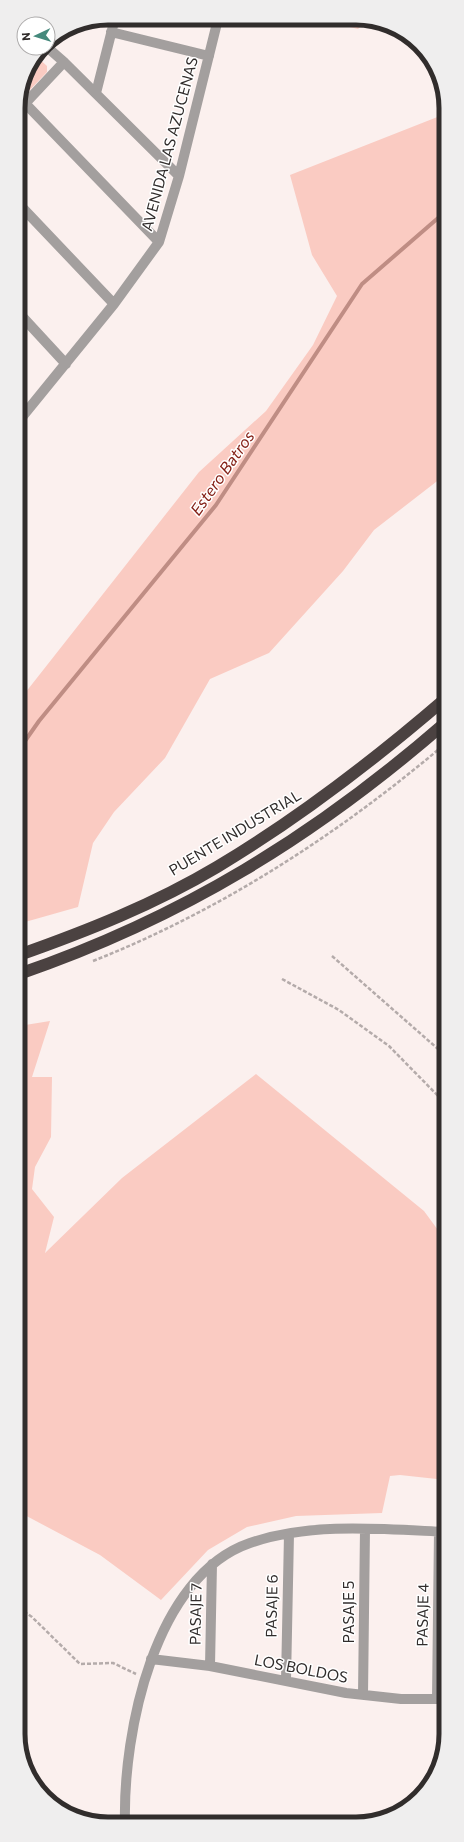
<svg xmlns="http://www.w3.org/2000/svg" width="464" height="1842" viewBox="0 0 464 1842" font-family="Commissioner,sans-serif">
	<rect width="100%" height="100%" fill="#fbf0ee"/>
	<path fill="#facbc2" d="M317,19l50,1 -9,9z
		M38,58l9,8v6l-20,21 -6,-1 6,-24 7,-9z
		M445,114v361l-71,55 -31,41 -74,82 -59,26 -45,79 -51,54 -21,31 -15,64 -60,17v-222l181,-230 67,-61 47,-66 24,-49 -25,-41 -22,-80z
		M50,1021l-18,56h20l-1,60 -16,30 -3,22 22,28 -9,36 77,-75 134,-104 168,137 22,30v239l-46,-5 -10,1 -8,37 -86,3 -49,11 -39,23 -47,50 -61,-45 -81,-43v-486z"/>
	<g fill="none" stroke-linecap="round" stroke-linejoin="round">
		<path stroke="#bf8d84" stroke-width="4" d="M18,751l21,-30 177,-216 146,-221 83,-72"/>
		<path stroke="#b4abaa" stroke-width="2.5" stroke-dasharray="4 2" stroke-linecap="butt" d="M332,956l114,100
			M93,961c129,-51 247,-128 352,-217
			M282,979l57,31 50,36 57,58
			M19,1608l13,9 48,47 33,-1 23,11"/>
		<path stroke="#a39f9e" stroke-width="5" d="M217,23l14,-4"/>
		<path stroke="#a39f9e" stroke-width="10" d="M111,32l98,24
			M48,48l16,14 115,114
			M96,93l19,-75
			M19,97l140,145
			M18,111l46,-49
			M18,203l96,101
			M18,312l48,52
			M18,422l96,-118 45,-62 20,-66 39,-157
			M151,1659l59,7 136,27 55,6h45
			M210,1666l2,-102
			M286,1680l3,-146
			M363,1695l2,-166
			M437,1699l2,-168
			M125,1822c-2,-89 29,-246 125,-279 60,-21 133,-14 196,-11"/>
		<path stroke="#4b4241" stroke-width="12" d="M19,955c68,-24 136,-51 198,-88 82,-49 156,-106 228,-168
			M19,974c163,-56 296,-138 426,-251"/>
	</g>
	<g text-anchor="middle" stroke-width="3" stroke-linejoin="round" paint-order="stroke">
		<g font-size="15" fill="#312d2c" stroke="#fff">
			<text transform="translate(170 144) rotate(-75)" y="5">AVENIDA LAS AZUCENAS</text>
			<text transform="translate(235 833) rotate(-31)" y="5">PUENTE INDUSTRIAL</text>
			<text transform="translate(272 1606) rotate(-89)" y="5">PASAJE 6</text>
			<text transform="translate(349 1612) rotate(-90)" y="5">PASAJE 5</text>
			<text transform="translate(196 1614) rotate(-89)" y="5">PASAJE 7</text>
			<text transform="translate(423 1615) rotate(-89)" y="5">PASAJE 4</text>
			<text transform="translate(301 1669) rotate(11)" y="5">LOS BOLDOS</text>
		</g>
		<g font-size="16" font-style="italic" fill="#842117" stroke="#fff">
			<text transform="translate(222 473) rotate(-55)" y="6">Estero Batros</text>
		</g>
	</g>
	<path d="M0 0H464V1842H0ZM108 25H356A83 83 0 0 1 439 108V1734A83 83 0 0 1 356 1817H108A83 83 0 0 1 25 1734V108A83 83 0 0 1 108 25Z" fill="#efeeee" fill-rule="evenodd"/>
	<path fill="none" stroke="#312d2c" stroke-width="5" d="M108 25H356A83 83 0 0 1 439 108V1734A83 83 0 0 1 356 1817H108A83 83 0 0 1 25 1734V108A83 83 0 0 1 108 25Z"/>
	<g transform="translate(36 36) rotate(266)"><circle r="19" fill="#ffffff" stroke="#adabab"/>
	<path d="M0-3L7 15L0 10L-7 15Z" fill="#45897c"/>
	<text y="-6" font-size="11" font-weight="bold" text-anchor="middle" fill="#312d2c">N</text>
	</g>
</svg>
